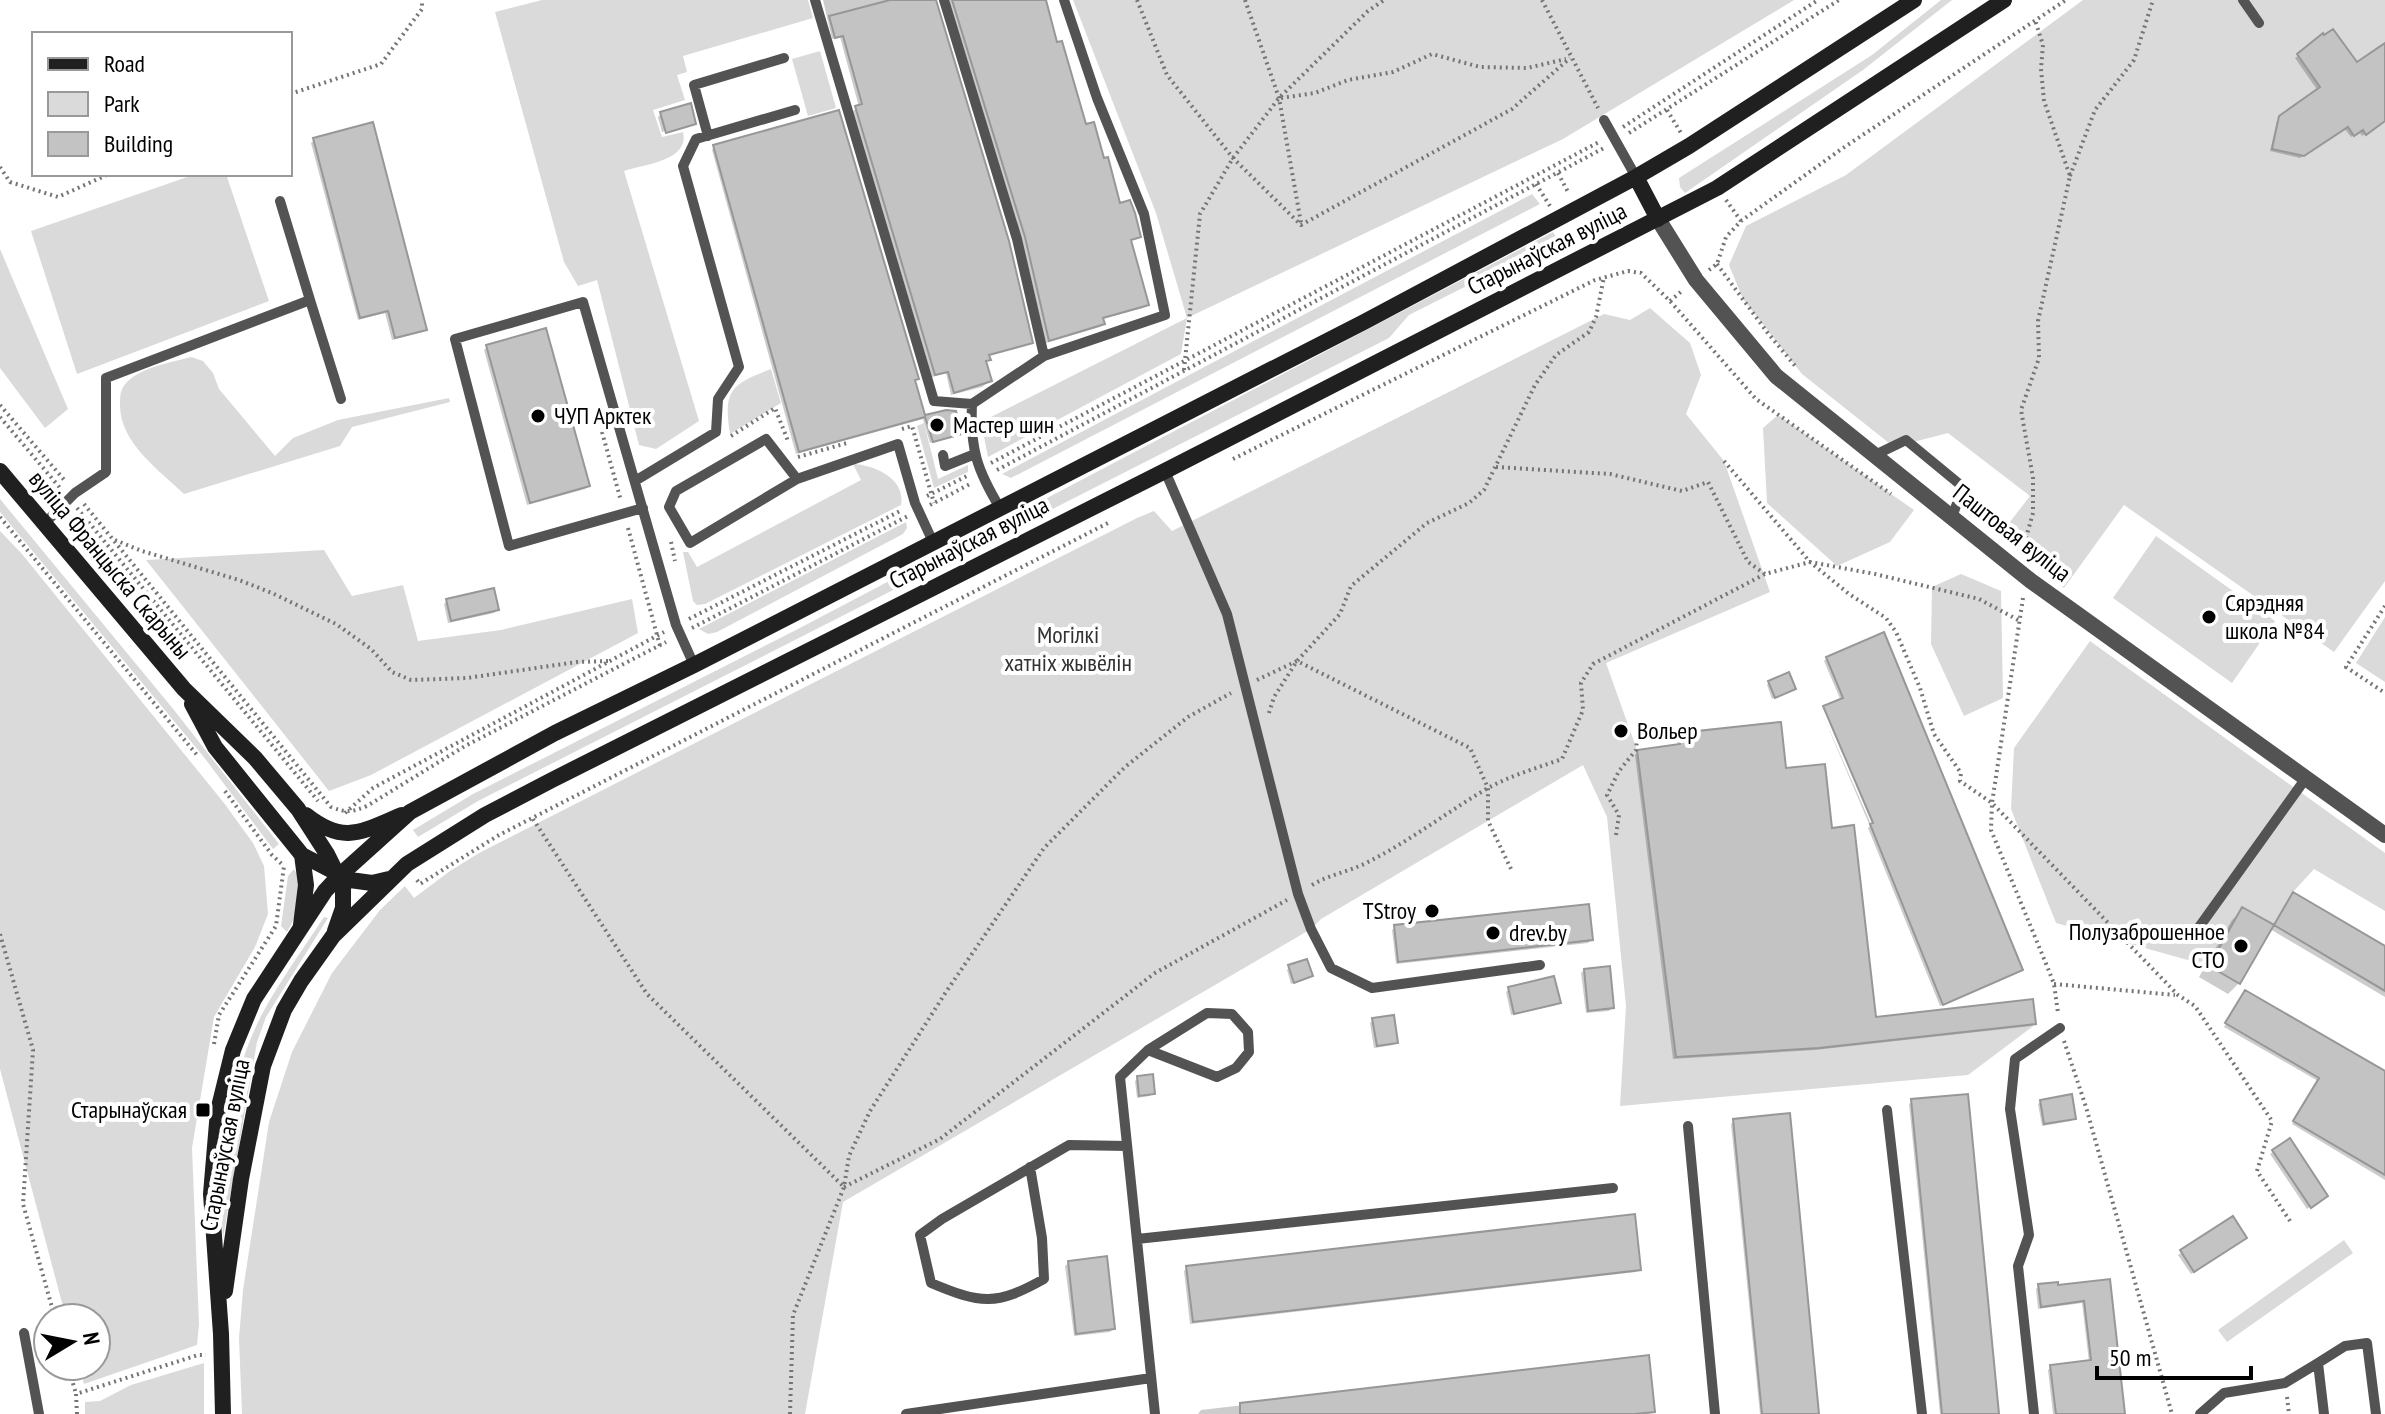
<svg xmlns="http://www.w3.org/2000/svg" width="2385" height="1414" viewBox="0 0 2385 1414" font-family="'PT Sans Narrow',sans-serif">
	<rect width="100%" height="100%" fill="#fff"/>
	<path fill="#dadada" d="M542,0h266l5,18 -130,38 4,16 -10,3 8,25 -32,10 9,27 21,-5c7,29 -39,32 -59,39l75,250 -43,28 -17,-4 -42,-165 -19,6 -14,-24 -69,-250z
		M1073,0h721l-231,139 -376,179 -6,36 -193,103 -7,-35 206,-104 -31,-105z
		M1941,0h11l-89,70 -178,123 -5,-6 -1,-9 193,-123z
		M2083,0h302v581l-51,71 -210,-147 -60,83 -65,-52 31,-40 -82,-63 -54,14 -92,-73 -59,-75 -14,-34 17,-39 100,-51z
		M820,51l16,57 -28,8 -16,-57z
		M196,174h30l43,127 -192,73 -46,-143z
		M1532,194l8,10 -529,274 -9,-4z
		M1553,232l5,8 -149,75 -20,23 -911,463 -60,36 -5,-7 60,-36 323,-164z
		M0,249l68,160 -23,19 -45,-60z
		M1650,308l40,35 11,32 -15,39 38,47 46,131 -164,71 31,87 39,307 143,-9 217,-24 -68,51 -348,31 6,-100 -19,-189 -24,-52 -262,154 -10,10 -468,273 -38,212h-563l-3,-76 4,-48 26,-168 23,-70 40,-79 48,-63 25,-24 9,12 36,-27 29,-18 658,-335 17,-7 18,20 432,-217 26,6z
		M191,357l12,4 10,12 6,16 56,67 18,-18 45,-18 111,-22 1,4 -98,25 -12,19 -156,48c-25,-24 -64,-51 -64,-89 0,-9 0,-16 7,-23 15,-15 45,-20 64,-25z
		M771,369l10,34 -51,31c-7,-44 1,-50 41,-65z
		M1778,415l136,95 -24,32 -53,24 -70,-63 -4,-75z
		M924,423l14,56 30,-14v7l-34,16 -17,-62z
		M853,464c22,1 53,15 48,41l-196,99 -8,1 -4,-4 -10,-49h5l9,15 164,-87z
		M0,499l174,211 105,134 -6,5 -70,-93 -203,-244z
		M906,522l1,6 -4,6 -186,98 -9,2 -9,-5z
		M0,531l22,23 202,249 29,40 11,23 4,48 -13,33 -41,70 -22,131 7,176 -2,21 -113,39 -5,-18h17v-48h-30l-66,-249z
		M2156,536l119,85 -43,62 -119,-85z
		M324,550l28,46 51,-11 15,56 83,-11 131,-31 6,34 -267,142 -42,16 -183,-231z
		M1961,574l40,17 2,107 -39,18 -33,-72 1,-57z
		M2385,617v65l-29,-19z
		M2090,641l295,212v58l-71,-42 -21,23 -19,33 -32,-18 -33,59 -153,-43 -45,-114 3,-61z
		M294,869c12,18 4,46 -7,63l-6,-6 7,-50z
		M324,917l4,1 -62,99 -9,25 -34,196c-6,-74 4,-154 38,-222 18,-34 42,-67 63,-99z
		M2344,1240l9,13 -126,89 -9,-12z
		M204,1363v51h-119v-12l15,-1 31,-16z"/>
	<path fill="#0003" d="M823,0h112l96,343 -43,13 -3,7 5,18 -8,6 -31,8 -5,-22 -14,4 -79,-266 6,-4 -19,-70 -8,2z
		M949,0h95l12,45 29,81 34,79 19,32 -9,4 17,64 -3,3 -41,11 1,5 -3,3 -54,16 -24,-103z
		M2385,45v66l-6,14 -17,11 -3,-5 -8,6 -7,-9 -44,30 -30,-7 7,-30 41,-30 -23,-33 3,-2 58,9z
		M661,114l33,9 -32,9 -4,-15z
		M314,140l111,189 -3,3 -30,8 -7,-27 -27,7 -47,-177z
		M714,147l203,232 -3,3 10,36 22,-6 14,21 -3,3 -27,7 -7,-24 -127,35 -84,-304z
		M487,347l101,139 -3,3 -58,16 -43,-155z
		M447,601l50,9 -3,3 -46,10 -4,-19z
		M1827,658l193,312 -3,3 -77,33 -72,-178 2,-2 -49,-115 54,122 4,-1 -38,-131 -17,-40z
		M1769,682l24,7 -21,10 -5,-14z
		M1680,735l150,95 44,189 160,4 -3,3 -216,24 -142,9 -38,-304 3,-3 40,-5 -1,-9z
		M2289,899l96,50v48l-115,-68 -31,54 -11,11 -29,-17 33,-57 11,-11 30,18z
		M1395,927l196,13 -3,3 -192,21 -4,-34z
		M1289,967l21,9 -19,8 -4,-14z
		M1584,970l28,38 -3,3 -23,2 -5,-40z
		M1509,989l50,13 -3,3 -45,10 -5,-23z
		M2242,995l143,79v106l-93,-56 26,-43 -94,-54z
		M1373,1020l23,22 -3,3 -19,3 -4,-25z
		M1138,1078l15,15 -3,3 -13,2 -2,-17z
		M1912,1101l85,313h-57l-31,-310z
		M2041,1101l33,17 -3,3 -29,5 -4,-22z
		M1734,1121l83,293h-57l-29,-290z
		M2289,1141l34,57 -16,11 -37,-55z
		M2232,1218l10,22 -51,34 -13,-19z
		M1068,1263l45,66 -3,3 -36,4 -9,-70z
		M1187,1268l452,1 -3,3 -446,52 -6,-53z
		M2108,1282l14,132h-69l-5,-44 3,-3 38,-5 -7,-59 -44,6 -2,-20 3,-3z
		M1647,1358l6,53 -3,3h-452l3,-4z"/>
	<path fill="#c3c3c3" stroke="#979797" stroke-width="2" d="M890,0h46l73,241 24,102 -44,12 2,5 -5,1 6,20 -38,12 -6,-21 -13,3 -80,-269 7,-2 -19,-68 -8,2 -6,-22z
		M952,0h94l11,42 5,-1 24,83 8,-2 10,36 4,-1 12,46 10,-3 5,13 6,24 -10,3 18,65 -46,13 2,6 -56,17 -24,-104z
		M2333,29l24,33 28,-19v78l-19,14 -3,-5 -9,6 -6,-9 -44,29 -32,-7 7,-33 41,-29 -23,-33 26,-21 1,2z
		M691,103l5,21 -30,9 -6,-21z
		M839,110l80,269 -4,1 10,35 21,-5 10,1 6,23 -29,8 -8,-25 -126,35 -86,-307z
		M373,122l54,208 -32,8 -7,-27 -28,7 -47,-180z
		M546,328l44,158 -60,17 -44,-158z
		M494,588l5,22 -48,11 -5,-22z
		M1884,632l139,338 -80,35 -73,-181 3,-1 -50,-117 20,-8 -17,-41z
		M1789,672l7,17 -21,9 -7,-17z
		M1781,722l5,46 39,-4 7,64 22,-3 22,192 157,-18 3,25 -217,24 -143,9 -39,-307 43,-6 -1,-11z
		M2293,892l92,54v45l-111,-66z
		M1589,904l4,36 -195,22 -4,-37z
		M2242,907l32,18 -34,59 -31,-18z
		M1307,959l6,17 -19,7 -6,-18z
		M1610,966l4,42 -26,3 -4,-42z
		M1554,976l7,27 -47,11 -6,-27z
		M2245,990l140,81v104l-92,-54 26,-43 -94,-55z
		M1394,1015l4,28 -21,3 -5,-28z
		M1153,1074l2,20 -16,2 -2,-20z
		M1968,1094l2,20 29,300h-57l-31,-315z
		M2072,1094l4,25 -32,5 -4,-24z
		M1790,1113l29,301h-57l-29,-295z
		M2290,1138l38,58 -17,12 -39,-58z
		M1635,1214l6,56 -448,52 -7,-56z
		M2233,1216l14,22 -53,34 -14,-22z
		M1107,1256l8,73 -39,5 -8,-73z
		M2110,1279l15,135h-69l-6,-49 41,-5 -7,-59 -43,6 -3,-23 20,-2v3z
		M1649,1355l6,57 -20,2h-395v-11z"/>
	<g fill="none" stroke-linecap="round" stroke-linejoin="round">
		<path stroke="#757575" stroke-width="4" stroke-dasharray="2 4" stroke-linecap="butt" d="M1137,0l30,75 66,83 68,67 211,-116 58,-51
			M1245,0l34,98 22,125
			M1542,0l56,108
			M290,94l91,-30 41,-55v-9
			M1281,98l34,-5 33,-13 45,-8 39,-18 48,13 47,1 39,-9
			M1667,110l14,23
			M1623,127l195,-127
			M1629,133l210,-133
			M0,167l10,15 48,15 51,-23
			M1558,173l10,19
			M2070,176l25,-66 39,-50 19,-60
			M1536,184l14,22
			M1726,200l15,21
			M1717,264l50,68 29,35
			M1709,270l8,-6 9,-27 15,-16 99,-71 226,-150
			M1670,301l13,-11
			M1184,370l16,-156 33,-56 46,-60 89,-87 16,-11
			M0,405l66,77
			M0,417l61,72
			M902,429l10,-3 22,77
			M602,432l19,69
			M731,436l44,-28 13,33
			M798,457l49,-14
			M1233,459l362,-179 33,-9 13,2 29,28 86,98 135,95
			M1724,461l86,101 65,12 104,25 41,22
			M991,463l608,-321
			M1496,467l114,7 72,17 26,-9 40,80 17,12
			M997,470l607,-322
			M927,496l42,-21
			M84,504l247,303c15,6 22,5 36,-1l98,-60 201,-104
			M930,505l42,-22
			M77,508l241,293
			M0,517l197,238
			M628,528l32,118
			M115,540l27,11 97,29 33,13 64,31 35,25 21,23 19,8 56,-2 110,-16 31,-1
			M671,542l4,19
			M2018,547l8,-9 7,-25v-35l-12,-68 18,-52 -1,-37 32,-145 -26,-75 -3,-32 2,-24 -8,-25
			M2023,598l-31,205 -1,27 58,141 5,13 4,29
			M2385,606l-39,61 39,26
			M689,619l213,-109
			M692,628l216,-112
			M1257,680l40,-19 173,87 18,40v33l23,48
			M1269,713l5,-16 23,-36 43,-47 11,-28 76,-63 42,-20 15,-13 51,-105 21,-30 33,-23 7,-15 8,-40
			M225,791l47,64 12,11
			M345,813l28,-25 291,-156
			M533,819l114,175 197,193
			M1616,835l3,-20 -12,-20 12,-24 17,-21 2,-20
			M417,880l3,4 79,-49 609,-312
			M1312,885c18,-11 37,-13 56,-23 42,-21 79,-50 120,-74 24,-13 49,-20 74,-29l21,-49 -2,-27 12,-19 172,-90 45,-12 39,32 37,24 10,14 24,56 14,46 27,39 -1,8 32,22 186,192 17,11 77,115 -15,50 33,50
			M0,934l33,116 -10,154 32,114
			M2054,984l121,11
			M2064,1041l22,66 86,307
			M214,1044l5,-29 57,-89 8,-60
			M844,1187l96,-48 215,-166 132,-73
			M68,1366l8,28
			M2287,1397l2,17
			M77,1414l-1,-20 122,-39h8
			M790,1414l3,-99 51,-128 5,-31 21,-45 76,-119 98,-144 81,-81 63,-50 43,-24"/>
		<path stroke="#535353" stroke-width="10" d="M815,0l119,401 38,3 72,-48 121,-41 -21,-101 -47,-116 -33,-98
			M944,0l73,239 27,117
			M2243,0l16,23
			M1604,120l32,57
			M708,136l-14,-51 90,-27
			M310,300l31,99
			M972,404c-2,45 5,66 28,104
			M943,455l2,11 30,-12
			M1875,455l31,-15 57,47 -11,30
			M1165,471l62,143 71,280 13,35 20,39 41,20 168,-23
			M797,479l-31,-40 -90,52 -7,16 21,36 107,-64 101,-35 17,59 18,39
			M635,481l81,-49 2,-33 21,-32 -56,-201 13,-27 99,-29
			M643,508l-134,38 -54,-207 128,-37 93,323 18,40
			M44,524l31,-31 31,-21v-94l204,-78 -30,-99
			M2197,930l109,-152
			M1148,1050l69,27 19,-9 13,-16 -1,-20 -16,-18 -25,-1 -59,37 -28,27 35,337
			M1887,1110l35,304
			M1688,1126l27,288
			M1030,1167l12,71 2,41c-48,27 -63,25 -113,4l-11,-48 22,-16 127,-74 58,1
			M1137,1239l476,-51
			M24,1333l15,81
			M906,1414l245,-36
			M2034,1414l-16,-148 11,-31 -19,-126 5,-50 45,-31
			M2200,1414l24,-21 61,-10 33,-20
			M2324,1414l-6,-51 27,-17 22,-3 9,71"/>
		<path stroke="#535353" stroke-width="16" d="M1658,219l38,61 80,96 255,205 354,254"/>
		<path stroke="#202020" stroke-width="16" d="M1636,177l22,42
			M0,471l184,218 71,69 43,51 29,45 16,32v22l-8,23
			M192,704l23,43 87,108 48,25 22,3 17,-4
			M306,815c38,30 55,17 96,0
			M301,925l5,-40 -4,-30
			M225,1291l16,-112 22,-113 21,-56 17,-29 32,-45 74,-72 78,-49 67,-35 613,-309 552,-283 287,-188
			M223,1414l-2,-80 -10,-140 7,-83 15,-61 21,-51 71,-108 14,-15 71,-64 145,-79 139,-68 670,-343 272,-145 53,-31 225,-146"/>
	</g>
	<g fill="#000" stroke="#fff" stroke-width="3">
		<circle cx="538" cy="416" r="8"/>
		<circle cx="937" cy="425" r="8"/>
		<circle cx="2209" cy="617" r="8"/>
		<circle cx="1621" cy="731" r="8"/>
		<circle cx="1432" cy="911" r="8"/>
		<circle cx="1493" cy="933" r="8"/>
		<circle cx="2241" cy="946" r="8"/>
		<rect x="195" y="1102" width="16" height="16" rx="4"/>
	</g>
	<g text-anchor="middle" stroke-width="8" stroke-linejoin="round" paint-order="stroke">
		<g font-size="24" fill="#000" stroke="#fff">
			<text transform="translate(1547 249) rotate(-27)" y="8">Старынаўская вуліца</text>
			<text transform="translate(2012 533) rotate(38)" y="8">Паштовая вуліца</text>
			<text transform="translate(969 543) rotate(-27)" y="8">Старынаўская вуліца</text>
			<text transform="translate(110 565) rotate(50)" y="8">вуліца Францыска Скарыны</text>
			<text transform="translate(225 1145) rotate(-79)" y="8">Старынаўская вуліца</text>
		</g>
		<g font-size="24" fill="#000" stroke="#fff" text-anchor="start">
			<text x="554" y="424">ЧУП Арктек</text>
			<text x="953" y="433">Мастер шин</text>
			<text x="2225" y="611">Сярэдняя<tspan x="2225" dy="28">школа №84</tspan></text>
			<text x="1637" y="739">Вольер</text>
			<text x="1416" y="919" text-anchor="end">TStroy</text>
			<text x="2225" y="940" text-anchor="end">Полузаброшенное<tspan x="2225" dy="28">СТО</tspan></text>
			<text x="1509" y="941">drev.by</text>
			<text x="187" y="1118" text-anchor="end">Старынаўская</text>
		</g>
		<g font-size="24" fill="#313131" stroke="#fff">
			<text x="1068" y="643">Могілкі<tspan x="1068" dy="28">хатніх жывёлін</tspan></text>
		</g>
	</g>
	<rect x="32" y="32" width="260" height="144" fill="#ffffff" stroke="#999999" stroke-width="2"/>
	<rect x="48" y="58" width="40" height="12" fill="#202020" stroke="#999999" stroke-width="2"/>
	<text x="104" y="72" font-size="24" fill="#000000">Road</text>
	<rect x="48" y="92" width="40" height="24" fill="#dadada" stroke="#999999" stroke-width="2"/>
	<text x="104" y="112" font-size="24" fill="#000000">Park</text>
	<rect x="48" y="132" width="40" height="24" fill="#c3c3c3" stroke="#999999" stroke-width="2"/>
	<text x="104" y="152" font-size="24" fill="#000000">Building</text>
	<g transform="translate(72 1342) rotate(80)"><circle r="38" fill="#ffffff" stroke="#999999" stroke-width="2"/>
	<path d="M0-6L14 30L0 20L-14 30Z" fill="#000000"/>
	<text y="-12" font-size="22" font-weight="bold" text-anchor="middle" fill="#000000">N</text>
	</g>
	<path d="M2097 1366v12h154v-12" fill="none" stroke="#000000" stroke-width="4"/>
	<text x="2109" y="1366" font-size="24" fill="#000000" stroke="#ffffff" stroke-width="6" paint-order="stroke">50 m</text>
</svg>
